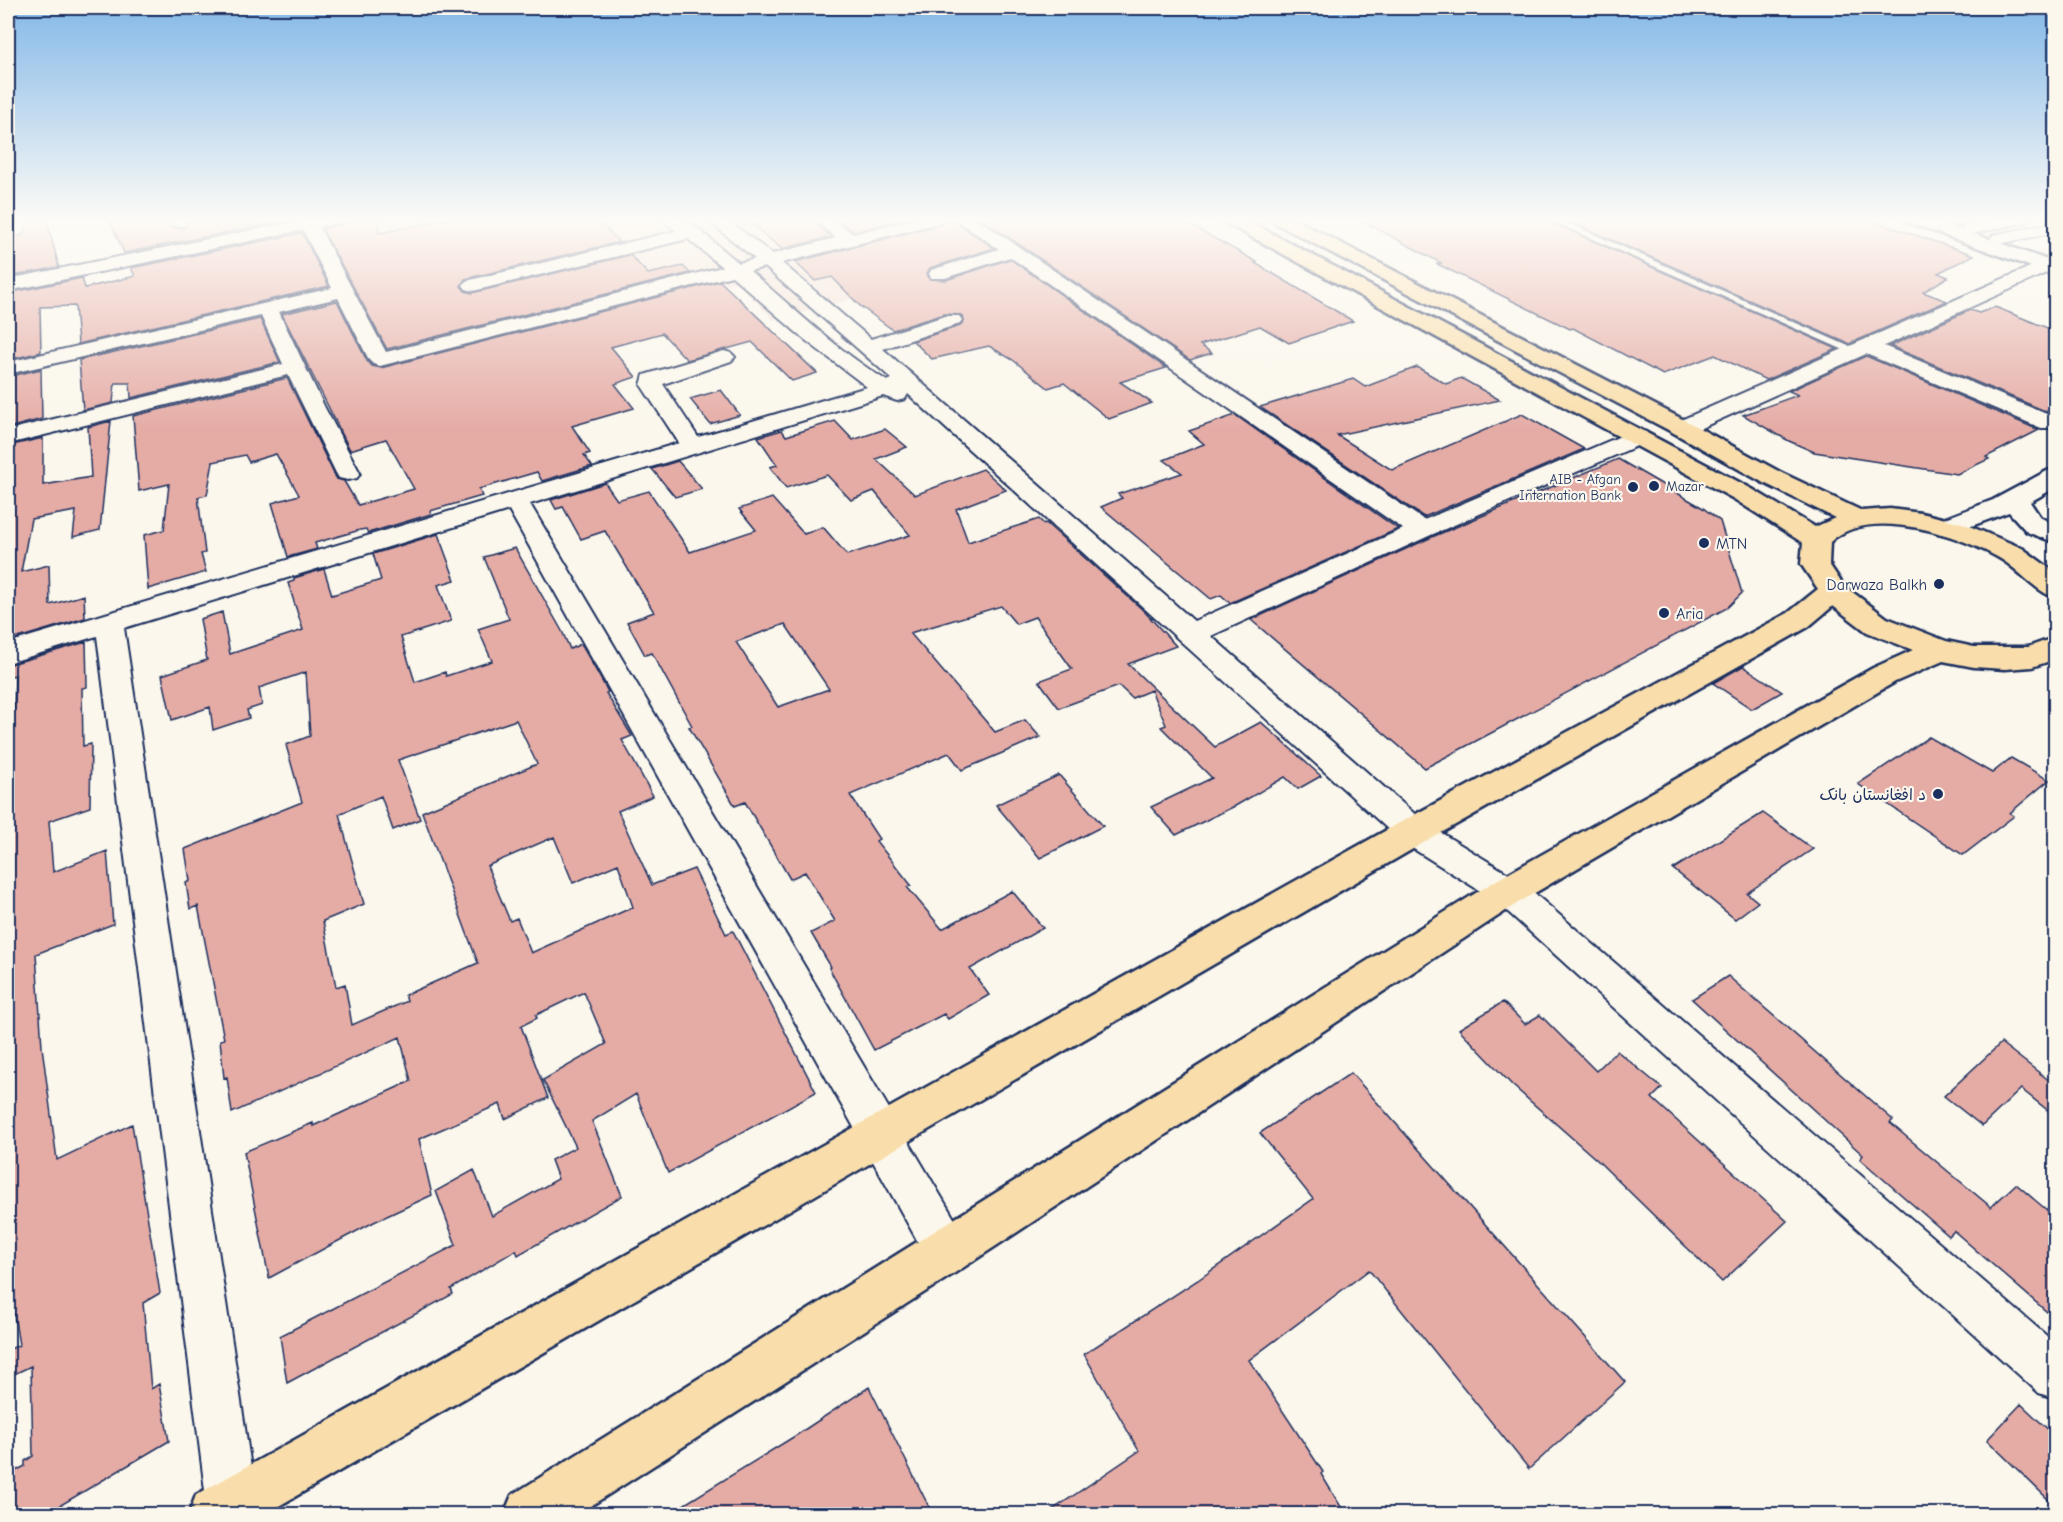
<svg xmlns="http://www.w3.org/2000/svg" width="2063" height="1522" viewBox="0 0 2063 1522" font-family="'Comic Neue','Playpen Sans Arabic',sans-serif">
	<rect width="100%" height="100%" fill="#fbf7ec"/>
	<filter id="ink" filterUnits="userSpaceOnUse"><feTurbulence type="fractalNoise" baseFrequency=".0167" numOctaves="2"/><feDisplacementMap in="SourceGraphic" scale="12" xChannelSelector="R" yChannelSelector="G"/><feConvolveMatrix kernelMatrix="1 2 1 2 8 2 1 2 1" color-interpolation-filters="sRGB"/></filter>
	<g filter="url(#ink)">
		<path fill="#f4e0d7" d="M202,218h953l-381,102 -38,-38 -474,118z"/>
		<path fill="#e5aba5" stroke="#1b2f5e" stroke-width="1.5" fill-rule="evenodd" d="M46,218l13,49 -51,10v-39l15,-3 6,-15z
			M109,218h58l5,10h13l4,-10 105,1 -170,34z
			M349,218h29l1,15 74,-15h143l23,24 -154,37 -4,7 4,5 7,2 158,-38 18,19 35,-8 7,7 -303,76 -65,-120 22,-5z
			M744,218h67l20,19 -49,12z
			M835,218h74l-55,14z
			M947,218h7l4,6 36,24 -64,20 -3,5 2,6 17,1 64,-21 156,109 -46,14 32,21 -43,16 -45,-36 -16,5 -35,-28 -24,-14 -57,13 -19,-18 47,-15 4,-6 -3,-5 -17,-1 -51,16 -33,-24 -28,-29 -17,4 -20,-19 148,-38z
			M980,218h198l79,44 -2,1 98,58 -64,22 -29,-17 -60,19 12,8 -22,7z
			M1357,218h186l294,131 -71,31 -51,-25 -52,20 -90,-47 -3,1 -133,-65 4,-1z
			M1562,218h303l109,37 -36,18 10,4 -25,15 24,9 -98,43z
			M302,233l27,53 -251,58 -3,-38 -35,1 1,45 -33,8v-67l74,-15 3,10 50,-12 -4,-8z
			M720,281l97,92 -25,8 -40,-39 -65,18 -25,-27 -51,14 25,30 -21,7 19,24 -62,18 18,27 -6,2 8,11 -50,15 -5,-9 -58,17 3,7 -52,15 1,3 -63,19 -2,-4 -6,1 -45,13 2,6 -29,8 -16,-54 27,-8 -23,-41 -27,8 -4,-7 -32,7 -6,33 -9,2 7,56 -4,1 5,18 -58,17 -4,-54 20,-5 5,-46 -30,7 -6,-75 154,-38 47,96 3,5 7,2 14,24 56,-16 -28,-50 -36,11 -68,-136 55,-13 30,60 5,5 9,2z
			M1995,307l60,24v84l-165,-69 80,-36 9,3z
			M260,319l20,43 -149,36 -1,-15h-15l-2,20 -30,7 -4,-50z
			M1866,356l173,74 -53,27 3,2 -32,15 -143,-22 -25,-11 -46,-26 55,-20 -9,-4z
			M1417,367l29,17 15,-6 39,22 -163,35 55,35 130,-56 62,35 -160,68 -164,-110 93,-28 12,8z
			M41,369l1,50 -34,9v-18l3,-1v-33z
			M721,390l19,25 -30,9 -20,-25z
			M1235,415l163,114 -168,74 -9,-8 -10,4 -110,-92 21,-9 -4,-4 64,-21 -18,-13 40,-16 -15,-13z
			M111,421l-11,109 -27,7 3,-26 -45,8 -10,53 28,-7 1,40 34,-10 1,23 -77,23v-195l35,-8v47l48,-8 -3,-50z
			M835,421l18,19 32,-11 22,18 -31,12 39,36 68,-26 23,21 -50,19 12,33 71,-23 5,5 2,-1 98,88 32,35 -48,18 87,83 46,-25 60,54 -23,13 -13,-12 -48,28 -61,30 -25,-28 61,-29 -51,-51 5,-2 -15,-35 -19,8 -13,-12 -60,22 -20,-27 33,-12 -37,-52 -19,7 -15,-18 -91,27 85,99 30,-12 15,17 -78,33 -13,-17 -99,42 29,44 -3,2 35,44 -4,2 35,42 70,-38 31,37 -73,41 19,26 -41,24 -4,-5 -70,36 -45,-82 2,-1 -20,-34 24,-12 -30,-49 -15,7 -45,-77 -10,4 -46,-79 3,-1 -40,-73 -7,2 -18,-33 27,-10 -49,-81 -24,8 -18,-32 -7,2 -5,-9 54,-17 12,17 32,-9 41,61 66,-22 -17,-21 33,-11 32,36 19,-7 24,28 63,-20 -36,-44 -23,9 -24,-25 -41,13 -16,-21 7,-2 -19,-28 24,-7 4,6zM785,624l44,65 -51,18 -42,-65z
			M1618,459l85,49 17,13 22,72 -15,15 -302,160 -174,-148 181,-83z
			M678,461l24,28 -27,8 -23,-28z
			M438,534l17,46 -17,5 13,36 -50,16 14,45 30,-10 1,4 46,-15 -14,-32 31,-10 -25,-62 31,-9 47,83 8,18 11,-5 27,48 -2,1 26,43 -10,4 31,56 -35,15 34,74 42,-16 32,65 7,-3 83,161 -148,81 -32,-79 -44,27 30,75 -104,59 -2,-5 -65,39 2,5 -166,89 -7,-47 176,-91 -20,-54 38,-21 18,46 66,-37 -7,-19 25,-13 -33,-67 63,-36 -22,-52 -48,23 1,3 -16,8 27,72 -43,21 -5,-15 -81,35 13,56 -58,27 -105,56 -25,-126 69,-29v3l98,-45 -11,-44 -168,76 -5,-36 -3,1 -4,-38 4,-1 -26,-133 -8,3 -4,-26 4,-2 -5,-32 117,-47 -16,-57 24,-9 -4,-64 -47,16 3,17 -15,5 2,8 -36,12 -3,-23 -38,13 -10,-45 45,-15 -7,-41 22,-7 8,42 73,-24 -15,-47 6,-2v-3l30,-9 8,26 49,-15 -8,-26zM516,720l21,44 -115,48 56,151 -73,32 2,6 -55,24 -7,-41 -9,3 -13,-66 41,-17 -25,-90 42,-18 12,34 27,-11 -22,-59zM554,837l19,46 45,-19 15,43 -102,46 -14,-35 -7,3 -23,-55z
			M86,642l1,45 -5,1 1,58 8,-2 -1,63 -41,14 4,51 54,-21 6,73 -77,30 6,93 15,113 75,-36 28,169 -17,10 8,86 8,-5 10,57 -125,74h-36v-40l17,-9v-5l8,-5 -2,-90 -23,11v-27l11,-5 -11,-67v-526l5,-2 2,-75 -7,2v-12z
			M1743,666l39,26 -30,17 -39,-26z
			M1929,737l63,36 19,-15 38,22 -39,33 4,3 -51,39 -105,-71z
			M1059,775l44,51 -63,32 -44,-53z
			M1763,813l50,36 -66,44 11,9 -23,17 -62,-50z
			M1728,976l165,144 -3,3 101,84 25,-23 39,33v102l-101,-88 -5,5 -89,-77 3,-4 -171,-156z
			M1503,1002l22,22 15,-9 56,56 21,-20 45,37 -10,10 135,123 -65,61 -125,-122 -85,-75 -53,-56z
			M2001,1043l54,42v31l-34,-27 -39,37 -38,-30z
			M1351,1073l274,309 -96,87 -160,-199 -120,90 74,112 -2,2 25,41h-301l94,-64 -55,-97 114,-74 115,-81 -53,-66z
			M869,1387l64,128h-266l128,-79z
			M2021,1404l34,32v70l-68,-66z"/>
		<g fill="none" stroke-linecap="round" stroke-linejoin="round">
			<g stroke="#1b2f5e" stroke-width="5">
				<path id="lane" d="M1545,218h12l305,134 -5,3 -4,-1z"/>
			</g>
			<g stroke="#1b2f5e" stroke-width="4">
				<path id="street" d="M169,218h18l-3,8h-12z
					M296,218h51l-3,4 -25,5 67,125 336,-85 -34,-28 -215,52 -7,-2 -3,-4 3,-4 210,-50 -16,-13h20l18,11 41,34 16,-4 -50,-41h20l47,36 64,-16 -23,-20h19l21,16 64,-16h28l-3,4 -160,41 89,76 74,-23h14l3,4 -3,4 -76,25 311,272 209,-92 -393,-272 -65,21h-14l-2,-4 2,-4 68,-21 -40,-27 -3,-4h20l448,302 206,-88 8,-2 8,2 4,5 -4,5 -215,93 -220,101 214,187 95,58 536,463v55l-17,-6 -543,-492 -95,-60 -493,-447 -3,5 -8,2 -14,-5 -353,108 434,731 6,16 -6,16 -16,6 -16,-6 -423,-757 -385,118 134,886h-50l-111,-878 -89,27v-20l671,-200 -38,-58 3,-10 73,-22 7,-2 7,2 4,4 -4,4 -68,23 35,53 169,-50 -63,-48 -72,-63 -352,90 -7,-2 -4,-4 -31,-62 -59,14 46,96 35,65 -3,5 -9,2 -9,-2 -3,-5 -48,-98 -280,69v-14l275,-66 -22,-48 -253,58v-12l324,-74 -29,-58 -295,61v-12l290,-58zM765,267l127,112 -5,2c-50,-31 -93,-72 -137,-110z
					M1999,218h31l-3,4 -56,12 -6,-1 -3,-4 3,-4z
					M2056,222v10l-57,12 -6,-1 -3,-4 3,-4z
					M2046,260l7,2 2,4 -2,4 -169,76 172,72v10h-15l-175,-74 -176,79 -8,2 -8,-2 -3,-5 3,-5z"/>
			</g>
			<g stroke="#1b2f5e" stroke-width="5">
				<path id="secondary" d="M1905,218h25l126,45v13l-148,-54z
					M2056,469v18l-26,15 10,15 16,9v17l-29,-11 -18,-20 -62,23 -9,-2 -4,-6 4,-6 55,-21 54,-29z"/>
			</g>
			<g stroke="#1b2f5e" stroke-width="5">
				<path id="primary" d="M1221,218h22l509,271 63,38 20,-9 -73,-36 -88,-49 -401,-211 -3,-4h22l398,205 90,49 82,39 28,-2 31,4 41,10 60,25 34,25v25c-16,-4 -37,-27 -52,-37 -39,-25 -135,-57 -174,-19l-1,22 14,21 44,33 59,23 28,6h54l28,-10v22l-24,8 -27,2 -31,-2 -31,-6 -48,21 -374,219 -557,366 -386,247h-74l8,-19 983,-614 378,-213 40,-18 -46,-18 -34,-26 -25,21 -383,215 -1160,672h-76l7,-19 1205,-673 387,-209 30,-24 -17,-25 2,-21 -69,-44 -510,-277z"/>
			</g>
			<use href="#lane" fill="#fbf7ec" fill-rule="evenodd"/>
			<use href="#street" fill="#fbf7ec" fill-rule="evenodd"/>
			<use href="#secondary" fill="#fbf7ec" fill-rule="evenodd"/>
			<use href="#primary" fill="#f9deab" fill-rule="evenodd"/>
		</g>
	</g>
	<linearGradient id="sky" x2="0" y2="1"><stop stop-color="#83b8e8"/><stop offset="0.51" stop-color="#fdfbf6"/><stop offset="1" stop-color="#fdfbf6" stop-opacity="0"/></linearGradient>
	<rect width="2063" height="431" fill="url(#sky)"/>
	<g fill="#1b2f5e" stroke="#fbf7ec" stroke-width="2">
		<circle cx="1654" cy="486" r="6"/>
		<circle cx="1633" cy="487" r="6"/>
		<circle cx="1704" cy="543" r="6"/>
		<circle cx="1939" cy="584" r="6"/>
		<circle cx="1664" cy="613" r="6"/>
		<circle cx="1938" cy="794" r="6"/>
	</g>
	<g text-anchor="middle" stroke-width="4.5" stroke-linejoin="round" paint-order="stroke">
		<g font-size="14" fill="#1b2f5e" stroke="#fbf7ec" text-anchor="end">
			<text x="1621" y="484">AIB - Afgan<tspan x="1621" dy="16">Internation Bank</tspan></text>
			<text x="1666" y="491" text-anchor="start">Mazar</text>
		</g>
		<g font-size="16" fill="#1b2f5e" stroke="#fbf7ec" text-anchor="start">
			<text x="1716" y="549">MTN</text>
			<text x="1927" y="590" text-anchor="end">Darwaza Balkh</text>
			<text x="1676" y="619">Aria</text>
			<text x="1926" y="800" text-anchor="end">د افغانستان بانک</text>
		</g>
	</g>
	<rect width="2063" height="1522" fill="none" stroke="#fbf7ec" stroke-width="30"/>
	<rect x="15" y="15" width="2033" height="1492" fill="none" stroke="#1b2f5e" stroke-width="2" filter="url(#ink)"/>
</svg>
